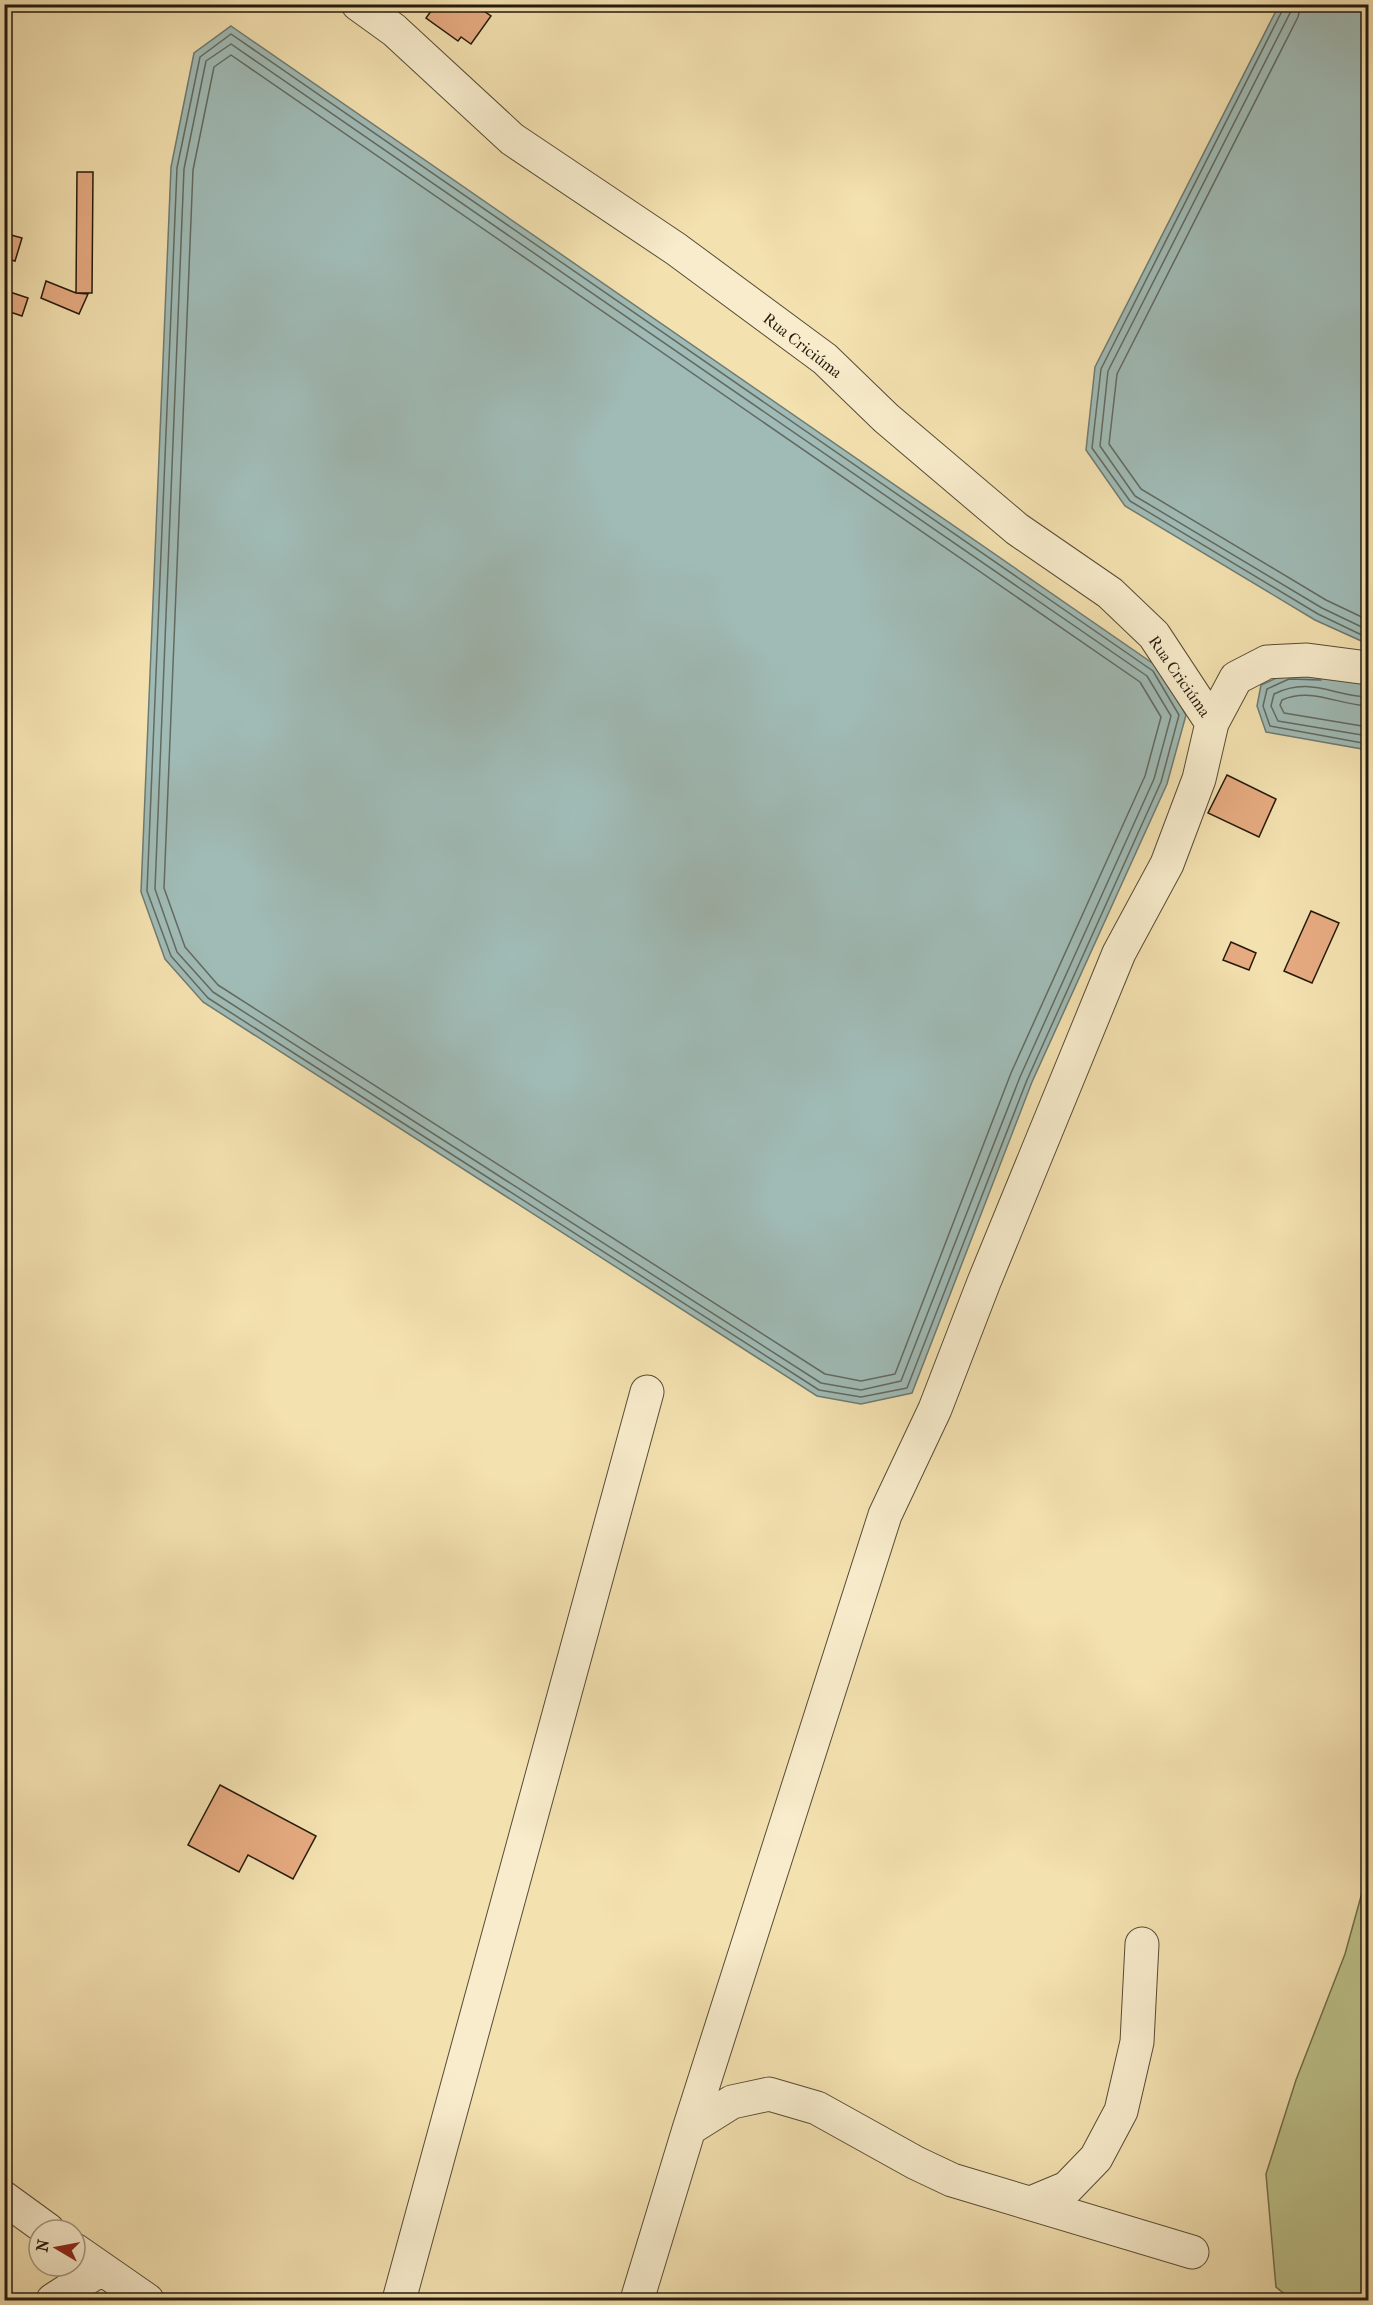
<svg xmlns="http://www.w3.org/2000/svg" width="1373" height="2305" viewBox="0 0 1373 2305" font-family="'IM FELL French Canon',serif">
	<rect width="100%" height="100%" fill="#f4e1b0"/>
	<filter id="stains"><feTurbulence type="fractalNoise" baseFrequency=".00333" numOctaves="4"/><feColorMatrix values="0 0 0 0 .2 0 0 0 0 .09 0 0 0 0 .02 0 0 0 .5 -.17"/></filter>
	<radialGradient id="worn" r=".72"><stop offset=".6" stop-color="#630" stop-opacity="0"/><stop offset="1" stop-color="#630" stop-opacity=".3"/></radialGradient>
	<path fill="#bdc28a" stroke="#706e4b" stroke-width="1.5" d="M1368,1871v429h-76l-16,-13 -10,-113 30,-94 49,-126z"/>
	<path fill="#a0bbb6" stroke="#6e7b72" stroke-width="1.5" d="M1279,5h89v639l-53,-24 -190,-114 -39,-56 9,-83z
		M231,26l927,641 28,48 -19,69 -135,298 -120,311 -51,11 -44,-8 -614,-394 -38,-43 -24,-67 30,-725 23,-114z
		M1288,673l80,11v66l-102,-18 -9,-26 4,-21z"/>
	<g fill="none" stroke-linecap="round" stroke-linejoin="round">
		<path stroke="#626a61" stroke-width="1.5" d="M1284,4l-1,5 -182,360 -9,79 38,53 188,113 50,24
			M1291,4l-1,9 -182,358 -8,75 35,50 187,112 46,22
			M1301,4l-3,13 -181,357 -8,70 32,45 185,111 42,20
			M231,34l922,637 26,44 -18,67 -134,298 -120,308 -46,9 -42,-7 -611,-392 -37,-42 -24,-65 30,-723 23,-111z
			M231,44l916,632 24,40 -17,63 -134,298 -119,304 -40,9 -40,-7 -608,-391 -36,-40 -22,-63 29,-720 22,-108z
			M231,55l909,627 21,35 -16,59 -134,297 -116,301 -34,7 -36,-7 -607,-389 -33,-38 -21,-59 29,-718 21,-103z
			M1321,680l-32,-1 -22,10 -4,17 7,20 98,18
			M1368,697c-35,-1 -58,-21 -94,-3l-3,12 7,15 90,15
			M1368,706c-29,-1 -57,-19 -86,-6l-2,5 4,8 84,14"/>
	</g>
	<path fill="#e7ab81" stroke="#231a0c" stroke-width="1.5" d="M436,4h43l-1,3 13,9 -20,28 -10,-7 -3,4 -32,-23z
		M77,172h16l-1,121h-16z
		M4,233l18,5 -7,23 -11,-3z
		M46,281l30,12 12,1 -9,20 -38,-16z
		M4,290l24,8 -6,18 -18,-6z
		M1227,775l49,24 -17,38 -51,-24z
		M1311,911l28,12 -27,60 -28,-12z
		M1231,942l25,11 -7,17 -26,-10z
		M220,1785l96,51 -23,43 -45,-24 -9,17 -51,-27z"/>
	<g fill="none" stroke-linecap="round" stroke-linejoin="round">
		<g stroke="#574c35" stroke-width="35">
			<path id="minor" d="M358,4l36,26 118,109 164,110 149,110 61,59 131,111 93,64 44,42 58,88
				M689,2129l43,-27 37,-8 48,14 99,55 36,17 240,72
				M4,2198l44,32
				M1031,2203l36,-15 29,-30 25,-47 16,-69 5,-98
				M75,2250l72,50
				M53,2300l48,-31
				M399,2300l248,-908
				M637,2300l52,-171 196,-614 50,-106 49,-127 135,-329 48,-89 32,-85 13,-56 24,-45 31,-16 40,-2 61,8"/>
		</g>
		<use href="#minor" stroke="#f8eccc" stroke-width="33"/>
	</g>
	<g text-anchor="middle" stroke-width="4.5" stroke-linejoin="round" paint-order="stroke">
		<g font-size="16" fill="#231a0c" stroke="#f8eccc">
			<text transform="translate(803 345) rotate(38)" y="6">Rua Criciúma</text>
			<text transform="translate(1180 676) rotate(55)" y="6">Rua Criciúma</text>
		</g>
	</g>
	<rect width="1373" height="2305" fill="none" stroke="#f4e1b0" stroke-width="24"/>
	<rect x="6" y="6" width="1361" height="2293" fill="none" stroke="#231a0c" stroke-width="3"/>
	<rect x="12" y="12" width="1349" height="2281" fill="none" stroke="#231a0c" stroke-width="1.5"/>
	<g transform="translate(57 2248) rotate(280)"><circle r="28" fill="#f8eccc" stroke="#a3987f" stroke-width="1.5"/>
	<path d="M0-4.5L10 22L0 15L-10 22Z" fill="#8f2418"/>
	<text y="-9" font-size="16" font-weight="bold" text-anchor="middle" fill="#231a0c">N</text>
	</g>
	<rect width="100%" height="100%" filter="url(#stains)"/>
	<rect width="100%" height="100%" fill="url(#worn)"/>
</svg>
